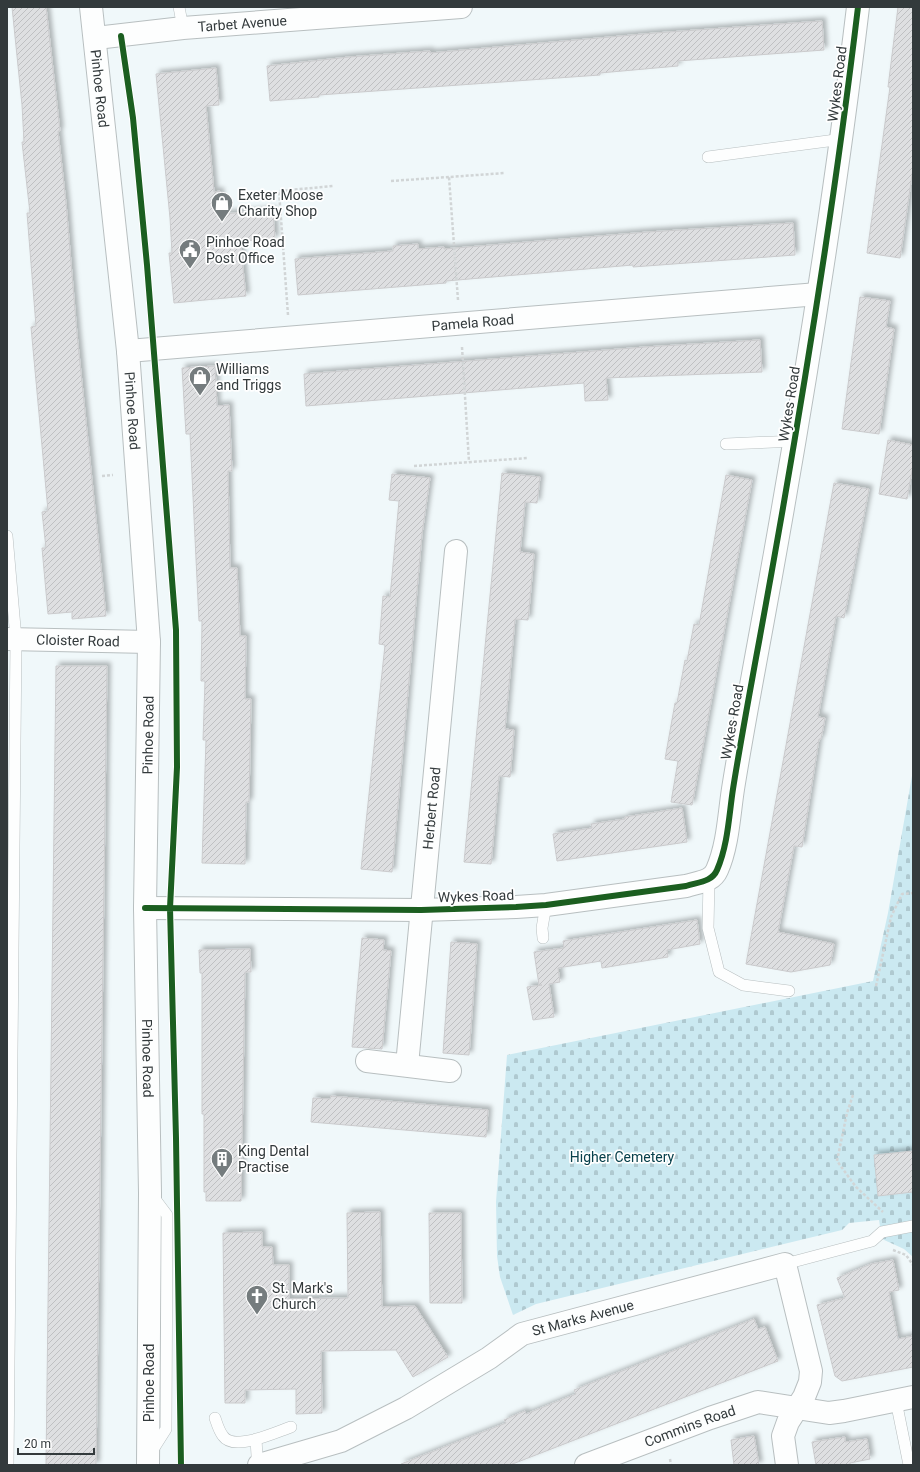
<svg xmlns="http://www.w3.org/2000/svg" width="920" height="1472" viewBox="0 0 920 1472" font-family="Roboto,sans-serif">
	<defs>
		<pattern id="cemetery-stones" width="16" height="16" patternUnits="userSpaceOnUse"><rect width="16" height="16" fill="#cbe9f1"/><path d="M2 7V4a2 2 0 0 1 4 0v3zM10 15v-3a2 2 0 0 1 4 0v3z" fill="#afc9d0"/></pattern>
		<pattern id="building-hatch" width="6" height="6" patternUnits="userSpaceOnUse"><rect width="6" height="6" fill="#dedfe1"/><path d="M-1 1l2-2M0 6l6-6M5 7l2-2" fill="none" stroke="#bfc0c2"/></pattern>
		<filter id="shadow"><feDropShadow dx="3.5" dy="-3.5" stdDeviation="2" flood-color="#0004"/></filter>
	</defs>
	<rect width="100%" height="100%" fill="#f0f8fa"/>
	<path fill="url(#cemetery-stones)" d="M913,770v487l-9,-8 -22,-10 -3,-19 -30,3 -7,7 -306,74 -23,11 -13,-38 -3,-21 -1,-54 11,-147 366,-74 15,-68z"/>
	<path fill="url(#building-hatch)" stroke="#cbcbcd" filter="url(#shadow)" d="M12,7h34l14,124h-2l8,72 11,131 29,282 -34,3v-7l-24,2 -6,-66h4l-4,-36 6,-1 -17,-184 5,-1 -9,-113h3l-8,-71h2l-2,-37z
		M898,7h15v161l-13,90 -33,-5 23,-166h-2z
		M822,21l2,29 -146,11v5l-78,7v2l-281,20v2l-49,4 -3,-35 82,-9 81,-6v2l225,-20z
		M216,68l3,37 -13,1 8,86 6,-1 2,23 51,-4 2,29 -35,2 6,55 -72,7 -5,-50h3l-2,-35 -14,-144z
		M793,223l2,32 -162,12v-2l-187,16v2l-148,12 -3,-36 98,-8v-5l25,-2v5l26,-2v2l204,-17z
		M860,297l30,4 -4,26 8,2 -15,105 -37,-5z
		M760,340l2,32 -156,6 2,22 -23,1 -1,-18 -278,23 -2,-32 341,-27z
		M215,366l2,40 12,-1 3,66h-4l2,97h7l3,68h6l-1,63h6l-2,103h-3l-1,62 -43,-1 4,-123h-3l2,-59h-4l1,-60h-3l-9,-187h-4l-4,-66z
		M888,440l25,5v20l-6,34 -28,-5z
		M502,473l38,4 -3,26 -12,-1 -5,50 14,2 -3,34 -3,32 -13,-1 -10,110 9,1 -2,25 -2,22 -11,-1 -8,88 -27,-2z
		M392,474l38,4 -8,56 -30,338 -31,-3 24,-224 -6,-1 4,-48 7,1 9,-96 -10,-1z
		M726,475l26,5 -60,325 -21,-3 7,-41 -13,-2 10,-56h2l8,-43 2,1 7,-37 5,1z
		M834,483l35,6 -25,129 -8,-2 -18,101 7,1 -4,21h-2l-17,108 -8,-1 -16,86 56,12 -4,21 -39,7 -45,-8z
		M56,666h51l-11,799h-50z
		M682,808l5,34 -130,19 -4,-27 39,-6 -1,-4 34,-5v-2z
		M697,920l3,24 -33,6 1,7 -66,11 -1,-7 -43,7 2,14 -11,2 5,33 -21,3 -6,-33 15,-2h-3l-5,-33 30,-4 -1,-7z
		M362,938l22,2 -1,10 8,1 -9,98 -30,-2z
		M451,942l26,2 -8,111 -26,-2z
		M250,949l1,23h-6l-4,229h-35v-9h-2v-78h-2v-141h-2l-1,-23z
		M331,1096l157,14 -2,27 -175,-15 2,-24 17,1z
		M913,1151v41l-35,4 -4,-41z
		M380,1212l2,95 33,-1 33,51 -35,20 -17,-27 -75,1 1,62 -26,1v-25l-51,1v13h-20l-2,-170 39,-1v15h10l1,18h16v34l59,-1 -1,-85z
		M429,1213h32l1,90h-32z
		M893,1260l6,30 -10,2 9,47 15,-3v31l-71,14 -7,-5 -18,-71 28,-7 -8,-20 34,-14z
		M754,1319l4,10 7,-2 13,34 -268,104h-109v-1l105,-41 -2,-3 21,-9 1,3 50,-20 -2,-4z
		M754,1436l5,29h-25l-3,-25z
		M845,1437v5l22,-3 3,20 -20,4v2h-34l-4,-23z"/>
	<g fill="none" stroke-linecap="round" stroke-linejoin="round">
		<g stroke="#b8bfc0" stroke-width="12">
			<path id="lane" d="M179,7l4,21
				M708,157l135,-18
				M726,444l70,-3
				M7,536l9,103 -8,826
				M709,880l-1,48 11,44 24,13 46,6
				M543,938l-1,-10 4,-23
				M152,1195l15,20 -1,214 -14,22
				M785,1264l87,-23 10,-9 31,-6
				M896,1401l13,64
				M215,1418c2,6 4,13 8,18 11,16 53,-4 68,-9
				M256,1439l1,17 4,8"/>
		</g>
		<g stroke="#b8bfc0" stroke-width="24">
			<g id="street">
				<path id="s1" d="M96,38l87,-10 278,-21"/>
				<path id="s2" d="M128,351l690,-57"/>
				<path id="s3" d="M7,639l142,3"/>
				<path d="M145,908l276,2 95,-3 30,-2 140,-19c12,-4 26,-4 31,-16 11,-25 12,-55 16,-81 7,-44 15,-87 23,-131 40,-216 76,-433 102,-651"/>
				<path d="M367,1061l83,10"/>
				<path id="s4" d="M407,1065l49,-514"/>
				<path id="s5" d="M259,1465l82,-24 65,-33 83,-50 33,-24 263,-70 26,107 -1,11 -6,15 -16,25 -5,14 4,29"/>
				<path id="s6" d="M586,1465l124,-47 48,-16 71,11 15,-2 69,-14"/>
			</g>
		</g>
		<g stroke="#b8bfc0" stroke-width="24">
			<g id="secondary">
				<path id="s7" d="M91,7l37,344 21,291 -4,266 5,285 -2,272"/>
			</g>
		</g>
		<path stroke="#d1d5d6" stroke-width="2.5" stroke-dasharray="3 2" stroke-linecap="butt" d="M391,181l58,-4
			M458,300l-9,-123 56,-4
			M288,315l-9,-124 54,-5
			M462,347l7,115
			M414,466l114,-8
			M102,476l11,-1
			M876,986l15,-69 11,-23 11,-1
			M853,1095l-6,18 -10,48 19,26 27,25
			M893,1250l13,5 7,10
			M670,1459l1,6"/>
		<use href="#lane" stroke="#fdfefe" stroke-width="11"/>
		<use href="#street" stroke="#fdfefe" stroke-width="22"/>
		<use href="#secondary" stroke="#fdfefe" stroke-width="22"/>
		<g stroke="#fff" stroke-width="8">
			<path id="cycleway" d="M121,36l12,82 14,147 29,365 1,137 -7,141 6,230 5,327
				M145,908l276,2 95,-3 30,-2 140,-19c12,-4 26,-4 31,-16 11,-25 12,-55 16,-81 7,-44 15,-87 23,-131 40,-216 76,-433 102,-651"/>
		</g>
		<use href="#cycleway" stroke="#1b5e20" stroke-width="6"/>
	</g>
	<defs>
		<g id="shop-pin" transform="scale(1.15)"><path d="M0 17L-7.5 6A9.5 9.5 0 1 1 7.5 6Z" fill="#757c7e" stroke="#fff"/><path d="M-5-2.5h2.3a2.7 3.5 0 0 1 5.4 0H5L5.5 6h-11ZM-1.5-2.5h3a1.5 2.3 0 0 0-3 0Z" fill="#fff"/></g>
		<g id="civic-pin" transform="scale(1.15)"><path d="M0 17L-7.5 6A9.5 9.5 0 1 1 7.5 6Z" fill="#757c7e" stroke="#fff"/><path d="M-.6-6.5H3V-4.5H.6V-3L4-1V1h2V6H-6V1h2V-1L-.6-3ZM-1.2 2.5V6h2.4V2.5Z" fill="#fff"/></g>
		<g id="building-pin" transform="scale(1.15)"><path d="M0 17L-7.5 6A9.5 9.5 0 1 1 7.5 6Z" fill="#757c7e" stroke="#fff"/><path d="M-4-6H4V6H1V3H-1V6H-4ZM-2.5-4.3h1.7v1.8h-1.7ZM.8-4.3h1.7v1.8H.8ZM-2.5-1h1.7V.8h-1.7ZM.8-1h1.7V.8H.8Z" fill="#fff"/></g>
		<g id="church-pin" transform="scale(1.15)"><path d="M0 17L-7.5 6A9.5 9.5 0 1 1 7.5 6Z" fill="#757c7e" stroke="#fff"/><path d="M-1.2-6h2.4v3.5h3.3v2.4h-3.3V6h-2.4V-.1h-3.3v-2.4h3.3Z" fill="#fff"/></g>
	</defs>
	<g fill-rule="evenodd">
		<use href="#shop-pin" x="222" y="203"/>
		<use href="#civic-pin" x="190" y="250"/>
		<use href="#shop-pin" x="200" y="377"/>
		<use href="#building-pin" x="222" y="1159"/>
		<use href="#church-pin" x="257" y="1296"/>
	</g>
	<g text-anchor="middle" stroke-width="3.5" stroke-linejoin="round" paint-order="stroke">
		<g font-size="14" fill="#333a3c" stroke="#fff">
			<text dy="5" stroke="none"><textPath href="#s1" startOffset="147">Tarbet Avenue</textPath></text>
			<text transform="translate(837 84) rotate(-83)" y="5">Wykes Road</text>
			<text dy="5" stroke="none"><textPath href="#s7" startOffset="82">Pinhoe Road</textPath></text>
			<text dy="5" stroke="none"><textPath href="#s2" startOffset="346">Pamela Road</textPath></text>
			<text transform="translate(789 404) rotate(-81)" y="5">Wykes Road</text>
			<text dy="5" stroke="none"><textPath href="#s7" startOffset="406">Pinhoe Road</textPath></text>
			<text dy="5" stroke="none"><textPath href="#s3" startOffset="71">Cloister Road</textPath></text>
			<text transform="translate(732 722) rotate(-80)" y="5">Wykes Road</text>
			<text transform="translate(148 735) rotate(-89)" y="5">Pinhoe Road</text>
			<text dy="5" stroke="none"><textPath href="#s4" startOffset="258">Herbert Road</textPath></text>
			<text transform="translate(476 896) rotate(-2)" y="5">Wykes Road</text>
			<text dy="5" stroke="none"><textPath href="#s7" startOffset="1054">Pinhoe Road</textPath></text>
			<text dy="5" stroke="none"><textPath href="#s5" startOffset="359">St Marks Avenue</textPath></text>
			<text transform="translate(149 1383) rotate(-90)" y="5">Pinhoe Road</text>
			<text dy="5" stroke="none"><textPath href="#s6" startOffset="111">Commins Road</textPath></text>
		</g>
		<g font-size="14" fill="#333a3c" stroke="#fff" text-anchor="start">
			<text x="238" y="200">Exeter Moose<tspan x="238" dy="16">Charity Shop</tspan></text>
			<text x="206" y="247">Pinhoe Road<tspan x="206" dy="16">Post Office</tspan></text>
			<text x="216" y="374">Williams<tspan x="216" dy="16">and Triggs</tspan></text>
			<text x="238" y="1156">King Dental<tspan x="238" dy="16">Practise</tspan></text>
			<text x="272" y="1293">St. Mark's<tspan x="272" dy="16">Church</tspan></text>
		</g>
		<g font-size="14" fill="#07404b" stroke="#fff">
			<text x="622" y="1162">Higher Cemetery</text>
		</g>
	</g>
	<rect width="920" height="1472" fill="none" stroke="#333a3c" stroke-width="16"/>
	<path d="M18 1448v6h76v-6" fill="none" stroke="#333a3c" stroke-width="2"/>
	<text x="24" y="1448" font-size="12" fill="#333a3c" stroke="#ffffff" stroke-width="3" paint-order="stroke">20 m</text>
</svg>
